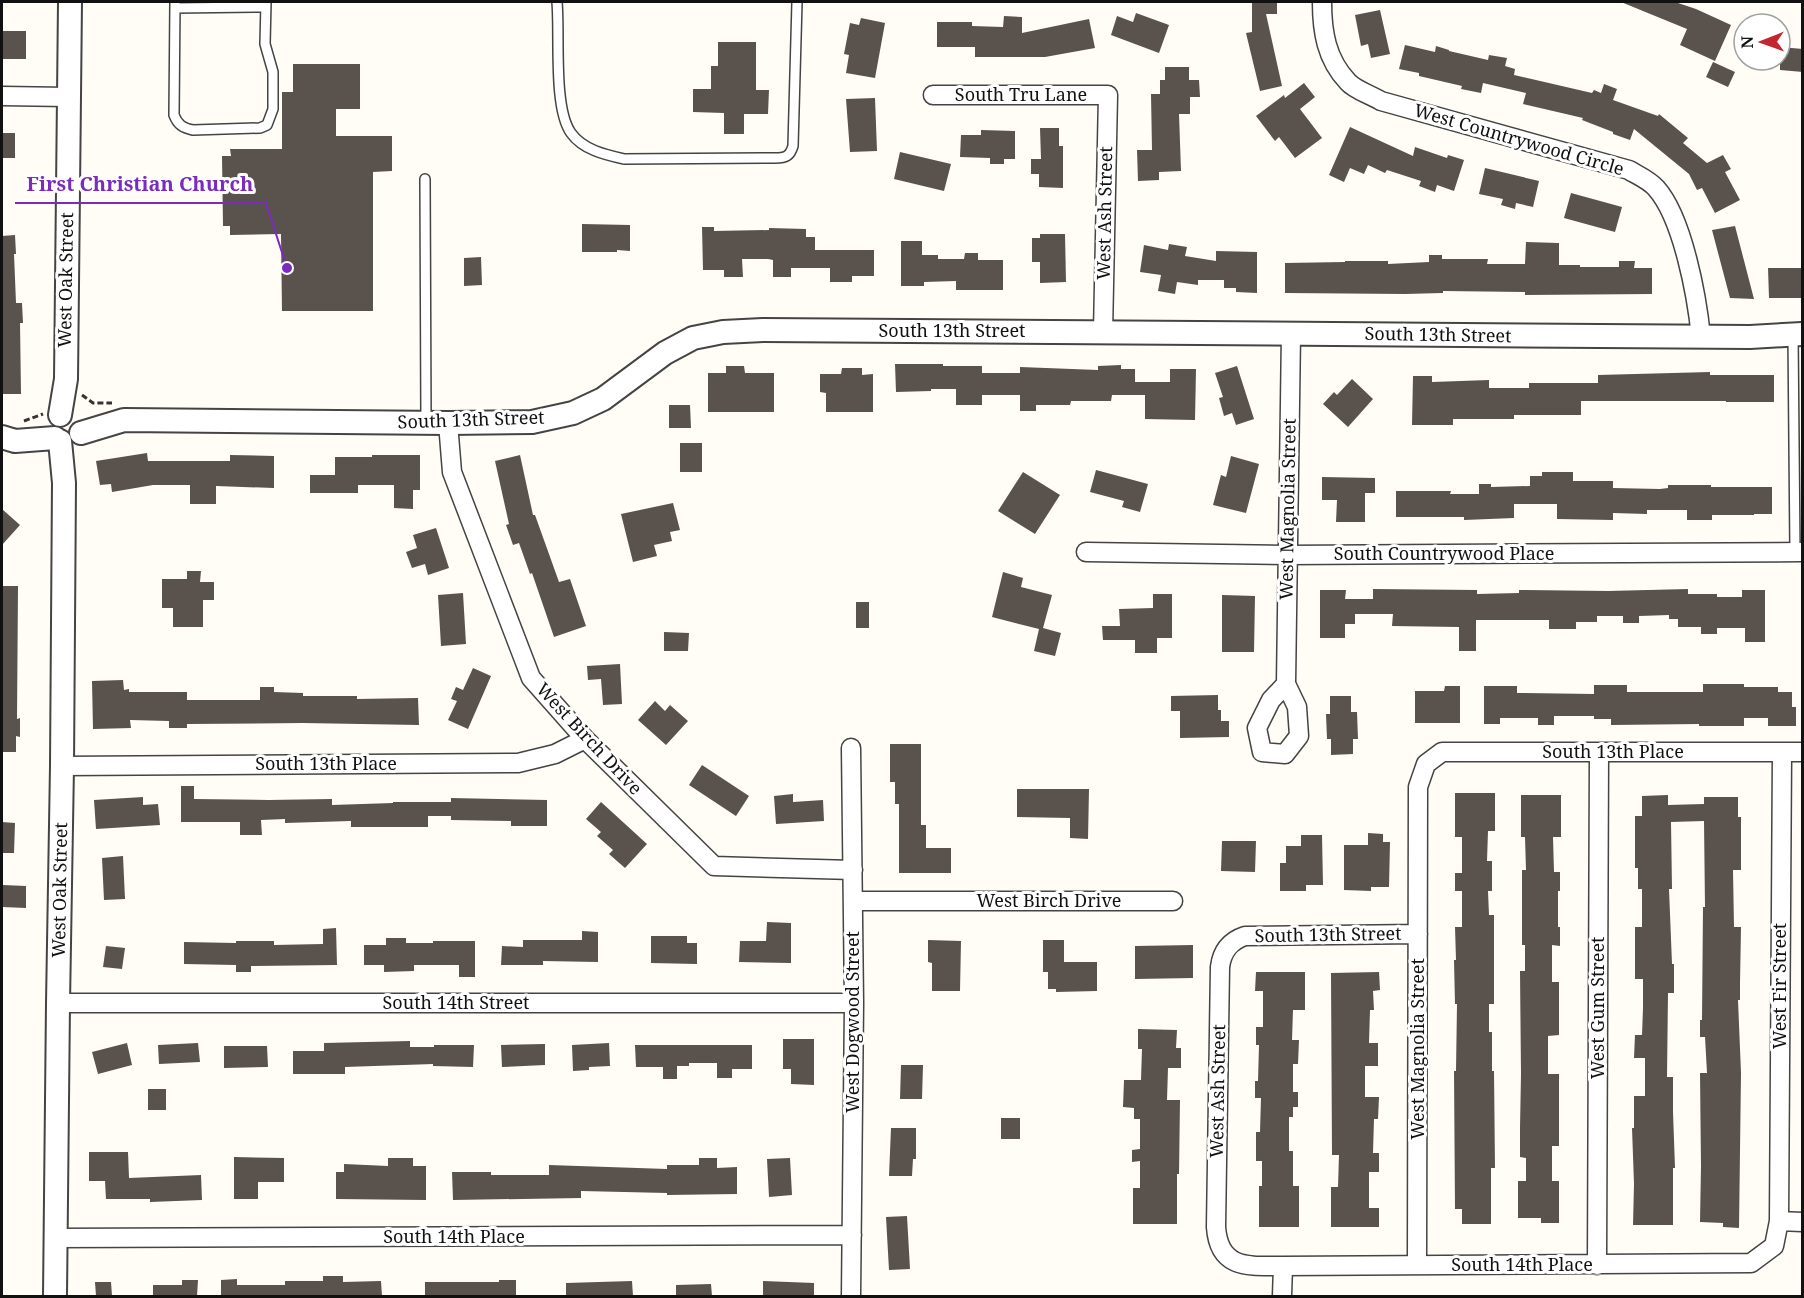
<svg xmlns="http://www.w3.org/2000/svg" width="1804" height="1298" viewBox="0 0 1804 1298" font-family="'Noto Serif',serif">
	<rect width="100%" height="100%" fill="#fffdf5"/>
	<path fill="#5a524d" d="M1252,2h25v12h-11l16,72 -22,5 -14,-58 6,-1z
		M1621,2h54l21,7 35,16 -16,36 -35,-16 7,-16z
		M1380,10l10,44 -19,4 -3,-14 -7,2 -6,-31z
		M1136,13l33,12 -10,28 -48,-18 6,-19 16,6z
		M1004,16l18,1v16l67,-14 6,29 -50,9h-70v-10h-38v-25h35v4l31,1z
		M861,18l24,5 -10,55 -29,-5 3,-18 -5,-1 6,-31 9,2z
		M2,31h24v28h-24z
		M718,42h38v48h13l-1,24h-24v20h-20v-21l-31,-1v-23h18v-23h7z
		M1405,45l30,7 1,-6 13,4v1l39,9 1,-5 18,3 -2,8 10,3 -1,6 78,18 2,-3 7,3 3,-9 13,5 -4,11 45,16 1,-2 29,24 -5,5 24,20 16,-8 8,14 -6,3 15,28 -25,13 -13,-25 -5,2 -8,-16 -55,-45 -4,11 -17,-6v-2l-31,-12 1,-2 -60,-14 3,-11 -43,-10 -2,10 -20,-4 1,-3 -43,-10v-3l-20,-4z
		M1780,47l23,2v23l-23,-2z
		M1713,62l22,10 -7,15 -22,-10z
		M293,64h67v45h-24v27h56v35l-19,1v139h-91l-1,-77 -51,1v-9h-7l-1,-70h9l-1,-7h52v-57h11z
		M1165,67h24v13h10l1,17h-10v17h-11l2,57 -22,1v8l-21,1 -1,-31h15l-1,-56h9v-14h5z
		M1304,83l11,14 -15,12 22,29 -27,20 -16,-21 -4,4 -19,-25 28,-21 1,3z
		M875,98l2,53 -27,1 -4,-53z
		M1350,127l63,29 2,-9 32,11 1,-3 16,5 -10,31 -17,-6 -2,7 -16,-6 2,-5 -34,-11 -2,3 -17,-8 -4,9 -14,-6 -6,14 -15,-7z
		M1040,128h19v18h4v42l-24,-1v-13h-8v-15h10z
		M981,130l34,1v28h-11v5h-14v-6l-30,-1 1,-22h20z
		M2,133h13v25h-13z
		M900,152l51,12 -7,27 -50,-12z
		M1485,168l54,13 -6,26 -17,-4 -1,6 -14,-4 2,-6 -24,-5z
		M1571,193l51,14 -7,25 -51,-14z
		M582,224l48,1v26l-13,-1v2h-35z
		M1735,226l19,73 -24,-1 -18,-68z
		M702,227h12v4l55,-1v-2l37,1v8h9v13h59v26h-22v6h-22v-14h-39v9h-18v-17l-5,-1h-26l1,18h-19v-7h-21z
		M1040,234h25l1,48 -26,1v-21h-8v-24h8z
		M15,235l1,19h-2l2,49h6l1,20h-3l1,71h-19v-158z
		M901,241h21v14h16v4h26l1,-6h13v7h25v30h-47v-9l-32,1v4h-23z
		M1526,242l33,1v22h21v2h39v-6h16l-1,7h18v26l-127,1v-3l-82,-1v2l-38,1 -120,-1v-30l60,-1v-1h43v3l41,-2v-7h13v4h46l-1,5h38z
		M1169,244l18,3 -2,9 31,5v-10l41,1v41l-21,-1v-4h-12v-8h-26v5l-21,-3 -2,12 -17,-3 3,-16 -21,-3 4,-27 24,5z
		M481,257l1,28 -18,1v-28z
		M1768,268h35v30h-34z
		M895,364h48v2h39v7h38v-6l78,3v-4l23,-1v4h14v13h35v-13h26l-1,51 -50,-1v-24h-33l-1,6h-40l-1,4h-34v6h-16v-16h-38v10h-26v-16h-25v2l-35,1z
		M726,366h18l1,7h29v39h-66v-39h18z
		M1237,366l17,53 -18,6 -4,-12 -8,3 -5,-18 4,-1 -8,-24z
		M842,368h20v7l11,-1v38h-47v-19l-6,-1v-18h21z
		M1710,372v3h64v27h-48v-1h-145v14h-67v4h-61v6h-41l1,-49h19v6l57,-2v8h40v-5h69v-8z
		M1352,379l21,20 -25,28 -25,-23 11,-12 3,3z
		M669,405h21l1,23h-22z
		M680,443h22v29h-22z
		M147,453l1,8h82v-6l44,1v32l-58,-2v18h-26v-19h-37l-41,7 -1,-8 -11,1 -4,-24z
		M372,455h48v35h-7v19l-19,-1v-23h-36v8h-48v-18h25v-18h37z
		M520,455l13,60h2l24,67 11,-3 16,47 -32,11 -22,-64 -2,1 -11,-31 -6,2 -7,-20 3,-1 -14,-63z
		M1231,456l28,8 -13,49 -33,-8 8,-30 5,2z
		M1096,470l52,14 -8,28 -18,-5 2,-6 -34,-9z
		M1023,472l37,23 -25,39 -37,-23z
		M1542,472h31v9h40v7l47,1 8,-1v-3h43v2h61v27h-18v1h-42v5h-25v-10h-40v4l-34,-1v7l-56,-1v-15h-43v14l-50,2v-3h-68v-26h55l-1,3h29v-10h12v3l39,-1v-10h12z
		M1322,477l53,1v15h-10v29h-29l1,-22h-15z
		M673,503l7,27 -10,2 2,9 -18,4 3,11 -24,6 -12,-48z
		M2,509l18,16 -18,20z
		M436,528l13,40 -21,7 -3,-11 -13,4 -6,-16 11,-4 -4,-13z
		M187,571h14l-1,11h14v18h-11v27h-30v-19h-11v-29h25z
		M1003,572l20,6 -2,9 31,8 -9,33 18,5 -6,23 -21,-5 5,-22 -47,-12z
		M2,586h16l-1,133 3,-1v19l-4,-1v16h-14z
		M1373,589l104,1v4l42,-1v-3l89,1 80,-2v5h29v3h25v-7h23v52h-20v-14h-28v6h-16v-7h-23v-8h-9v-4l-30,1v7h-16v-7h-26v6h-21v7h-27v-9h-73v31h-17v-24l-67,-1 1,-12h-38v10h-10v14h-25v-48h26l-1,9h28z
		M463,593l3,51 -25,2 -3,-51z
		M1153,594h19v44h-15v15h-22v-13h-32l-1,-14h18l-1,-17 34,-1z
		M1222,595l33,1 -1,56h-32z
		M856,602h13v26h-13z
		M664,632l25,1 -1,18h-24z
		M620,664l2,40 -19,1 -2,-26 -13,1 -1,-14z
		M473,668l18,8 -23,53 -20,-9 9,-19 -6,-2 5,-12 7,3z
		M123,680l1,10 5,-1v3h58v8h73v-13h14v5l29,1v3h54v3l61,-1 1,27 -116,-2 -116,1v4h-18v-7l-39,-1 1,8 -38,1 -1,-48z
		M1703,684h41v3h34v5h14v15h4v19h-28v-8h-24v8h-45v-2l-88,1v-6h-17v-3h-40v9h-16v-7h-38v6h-16v-38h33v7l77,1v-9h33v7h76z
		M1445,686h15v37h-45v-32h29z
		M1218,695v15h3v11h8v16l-49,1v-27h-9v-15z
		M1330,696h21v16h6l1,27h-5v15l-22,1v-16h-4l-1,-25h4z
		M655,701l10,10 5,-6 18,16 -22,24 -28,-25z
		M890,744h31v81h5v23h25v25h-52v-69h-4v-22h-5z
		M702,765l47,31 -13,20 -47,-31z
		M181,786h13v13l75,1 63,-1v6l61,-2v-1h58v-4l96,2v26h-36v-5l-60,-1v-4h-23v11h-77v-6l-66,2v-4l-24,1 1,15h-22v-13h-59z
		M1017,789h72l-1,50 -18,-1v-20l-53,-1z
		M1455,793h40v38h-7l-1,30h5v30h-4l1,24h5v89h-5v28h3v39h2l1,97h-4v56h-29v-15h-7l-1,-138h2l1,-67h-2l-1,-44h2l-1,-33h7v-36h-7v-18h7v-36h-7z
		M793,794v8l30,-2 1,21 -48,3 -2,-28z
		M1521,795h40v42h-8l1,35h6v19h-2v36h2v19l-8,-1v37h7v53l-11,1v38h11v72h-7v35h7v42h-18v-5h-23v-37h8v-23l-6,-1v-29l1,-54 -1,-103h5v-26h-3v-75h4l-1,-33h-4z
		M1668,795v10l36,-1v-7h34v20h3v53h-8l1,57h7l-1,56v17h-2l3,73 -2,155 -16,-1v-4l-23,-1 1,-56 -1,-93h7l-2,-36h-5v-17h2l1,-113h2l-1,-86 -33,1 1,67h-3l3,75h2v29h-6l-1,84h6v35l2,56h-2v57h-40l1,-41 -2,-56h2v-32h11v-38h-11l1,-23h7l1,-27v-29h-8v-52h7v-38h-4v-21h-3v-52h7v-20z
		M143,797v8l15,-1 2,21 -64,4 -2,-29z
		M601,802l46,42 -22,24 -16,-14 4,-4 -16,-14 4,-4 -15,-13z
		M2,822l13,1 -1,30h-12z
		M1368,833l15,1v8h7l-1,45h-18v4l-27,-1v-45h24z
		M1301,835h21l1,50h-17v6h-26v-28h6v-17h15z
		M1222,841h34l-1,31 -34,-1z
		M123,856l2,43 -21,1 -2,-42z
		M3,885l23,1v22l-24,-1z
		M767,922l24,1v40l-52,-1 1,-21h26z
		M336,928l1,37 -86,1v6h-15v-7l-52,-1v-22l52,1v-2h38v4l49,-1v-15z
		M582,931l16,1v30l-55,-1v4h-42l1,-19 21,1v-7h59z
		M651,936h36v7h10v21l-46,-1z
		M386,938h20v5h27v-2h42v36h-16v-12h-45v6l-30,1v-7h-20v-20h22z
		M928,940l33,1 -1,50h-28v-28l-4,-1z
		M1043,940h21v22h33v29l-41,1v-3h-8v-17h-5z
		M1193,945v33l-58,1v-33z
		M106,946l19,2 -3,21 -19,-2z
		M1256,972h49v38h-12l-1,30h7l-1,24h-5v28h5v15h-5v10h-4v34h4v35h6v41h-40v-41h3v-25h-6v-29h4l1,-34h-6v-17h3l1,-36h-3v-18h7v-36h-8z
		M1379,972l1,18 -7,1 1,19h-4l-1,33h9v23h-13v31h14l-1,22h-4l-1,34h6v19h-10v36h10v19h-48v-40h7l1,-32h-7l-1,-182z
		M1138,1029l39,1 -1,18h5v20h-13l-1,32h13l-1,74h-2v50h-44v-36h7v-27l-8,1v-12l8,-1v-30h-6v-11l-11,-1 1,-27h17l1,-31h-4z
		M783,1039h31v46l-23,-1v-15h-8z
		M410,1041v6h24v-2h40l-1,22 -40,-1v-2l-88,3v7h-52v-23h31v-8z
		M127,1043l5,22 -34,9 -6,-22z
		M198,1043l2,19 -41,2 -1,-19z
		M609,1043l1,23 -21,1v3l-16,1 -1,-26z
		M545,1044v21l-43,2 -1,-22z
		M635,1045h117v24h-20v9h-15v-15h-28v3h-12v13h-14v-12h-27z
		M224,1046h43l1,21 -44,1z
		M901,1065h22l-1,34h-22z
		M148,1089h18v21h-18z
		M1001,1118h19v21h-19z
		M891,1128h25v31h-3l-1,17h-23z
		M89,1152h39l1,26 72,-3 1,25 -52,2v-3h-44l-1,-18h-16z
		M234,1157l50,1v24h-26v17h-24z
		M388,1158h25v8h13v34l-90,-1v-27h8v-8l44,2z
		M699,1158h18v10l20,-1v27l-70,1v-2l-86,-2v7l-128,2 -1,-28h39v3h58v-10l118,4v-4h32z
		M790,1158l2,37 -23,2 -2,-38z
		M907,1216l3,53 -21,1 -3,-53z
		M323,1276h20v6l38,-1 1,15h-161v-16l16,-1v6h48v-4h38z
		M182,1280h16l-1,16h-44v-11h29z
		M499,1280h17v16h-91v-14h74z
		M632,1281l1,15h-67v-13z
		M763,1281l51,2v13h-51z
		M95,1282h16l1,14h-16z
		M711,1284l1,12h-36v-11z"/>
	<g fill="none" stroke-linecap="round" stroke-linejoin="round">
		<g stroke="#444" stroke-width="12">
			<path id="service" d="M175,2l-1,113c4,10 9,13 19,15l67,-2 7,-3 6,-16v-37l-8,-28 1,-42
				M557,2c3,33 -4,106 14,131 12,17 35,22 53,26l151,-1c11,0 15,-2 18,-12l4,-144
				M175,8l90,-1
				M425,179l1,243
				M1793,334l2,218"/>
		</g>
		<g stroke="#444" stroke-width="21">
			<path id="minor" d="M1322,2c0,29 4,57 26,80 7,8 23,13 33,19l248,69c8,5 20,10 27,18 27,30 41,109 45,149
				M933,95h175l-5,237
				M2,96l66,1
				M448,423l4,49 79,206 54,61 129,127 139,4
				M1086,552l201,3 515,-3
				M1286,684l-15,16 -14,28 5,24 23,2 14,-18 -2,-29 -11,-23 5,-351
				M851,748l3,255 -3,293
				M62,766l456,-3 37,-9 30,-15
				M853,901h320
				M1418,934l-173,2c-15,5 -23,15 -25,31l-4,260c3,43 33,39 67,39l468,-3 23,-17 5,-25 23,1
				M58,1003h796
				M1779,1221l3,-469
				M55,1238l797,-3
				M1417,1264l1,-477 8,-23 16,-12h360
				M1597,1265l2,-513
				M1282,1296l1,-30"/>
		</g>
		<g stroke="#444" stroke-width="26">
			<path id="tertiary" d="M60,415l6,-36 4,-377
				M81,433l43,-13 324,3 84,-1 41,-9 30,-14 62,-46 28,-15 30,-6 40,-2 987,7 52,-3
				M2,437l13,4 40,-3
				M55,1296l3,-293 4,-237 2,-283 -4,-42"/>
		</g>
		<path stroke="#333" stroke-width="3" stroke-dasharray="6 3" stroke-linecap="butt" d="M82,395l11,8h19
			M24,421l19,-7"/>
		<use href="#service" stroke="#fff" stroke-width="9"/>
		<use href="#minor" stroke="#fff" stroke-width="18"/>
		<use href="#tertiary" stroke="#fff" stroke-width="22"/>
	</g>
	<g text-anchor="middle" stroke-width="6" stroke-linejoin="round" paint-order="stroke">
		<g font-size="18" fill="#111" stroke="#fff">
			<text x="1021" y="101">South Tru Lane</text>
			<text transform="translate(1519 140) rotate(16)" y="6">West Countrywood Circle</text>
			<text transform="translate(1105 213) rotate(-89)" y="6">West Ash Street</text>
			<text transform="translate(66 280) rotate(-89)" y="6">West Oak Street</text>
			<text x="952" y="337">South 13th Street</text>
			<text transform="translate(1438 335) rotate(1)" y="6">South 13th Street</text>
			<text transform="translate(471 420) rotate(-2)" y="6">South 13th Street</text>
			<text transform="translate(1288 509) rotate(-89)" y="6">West Magnolia Street</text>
			<text x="1444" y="560">South Countrywood Place</text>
			<text transform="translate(589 739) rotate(47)" y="6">West Birch Drive</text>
			<text x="1613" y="758">South 13th Place</text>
			<text x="326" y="770">South 13th Place</text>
			<text transform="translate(60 890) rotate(-89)" y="6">West Oak Street</text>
			<text x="1049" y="907">West Birch Drive</text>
			<text transform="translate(1328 935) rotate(-1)" y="6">South 13th Street</text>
			<text transform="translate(1780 986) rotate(-90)" y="6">West Fir Street</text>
			<text x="456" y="1009">South 14th Street</text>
			<text transform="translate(1598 1008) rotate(-90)" y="6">West Gum Street</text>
			<text transform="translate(853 1022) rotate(-90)" y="6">West Dogwood Street</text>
			<text transform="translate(1418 1049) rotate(-90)" y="6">West Magnolia Street</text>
			<text transform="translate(1218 1091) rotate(-89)" y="6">West Ash Street</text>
			<text x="454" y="1243">South 14th Place</text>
			<text x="1522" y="1271">South 14th Place</text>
		</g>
	</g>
	<path fill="none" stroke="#7b2cbf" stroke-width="2" d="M287 268L266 203H15"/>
	<circle fill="#7b2cbf" stroke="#fff" stroke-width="2" cx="287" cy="268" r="6"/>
	<g font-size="20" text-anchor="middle" font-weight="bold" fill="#7b2cbf" stroke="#fff" stroke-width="6" stroke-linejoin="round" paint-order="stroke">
		<text x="140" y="191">First Christian Church</text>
	</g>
	<rect width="1804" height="1298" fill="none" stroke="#111111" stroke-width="6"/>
	<g transform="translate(1762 42) rotate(269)"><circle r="28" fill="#ffffff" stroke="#a0a0a0" stroke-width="1.5"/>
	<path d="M0-4.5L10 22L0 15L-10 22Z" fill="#c4262e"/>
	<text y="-9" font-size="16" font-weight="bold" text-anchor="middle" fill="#111111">N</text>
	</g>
</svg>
